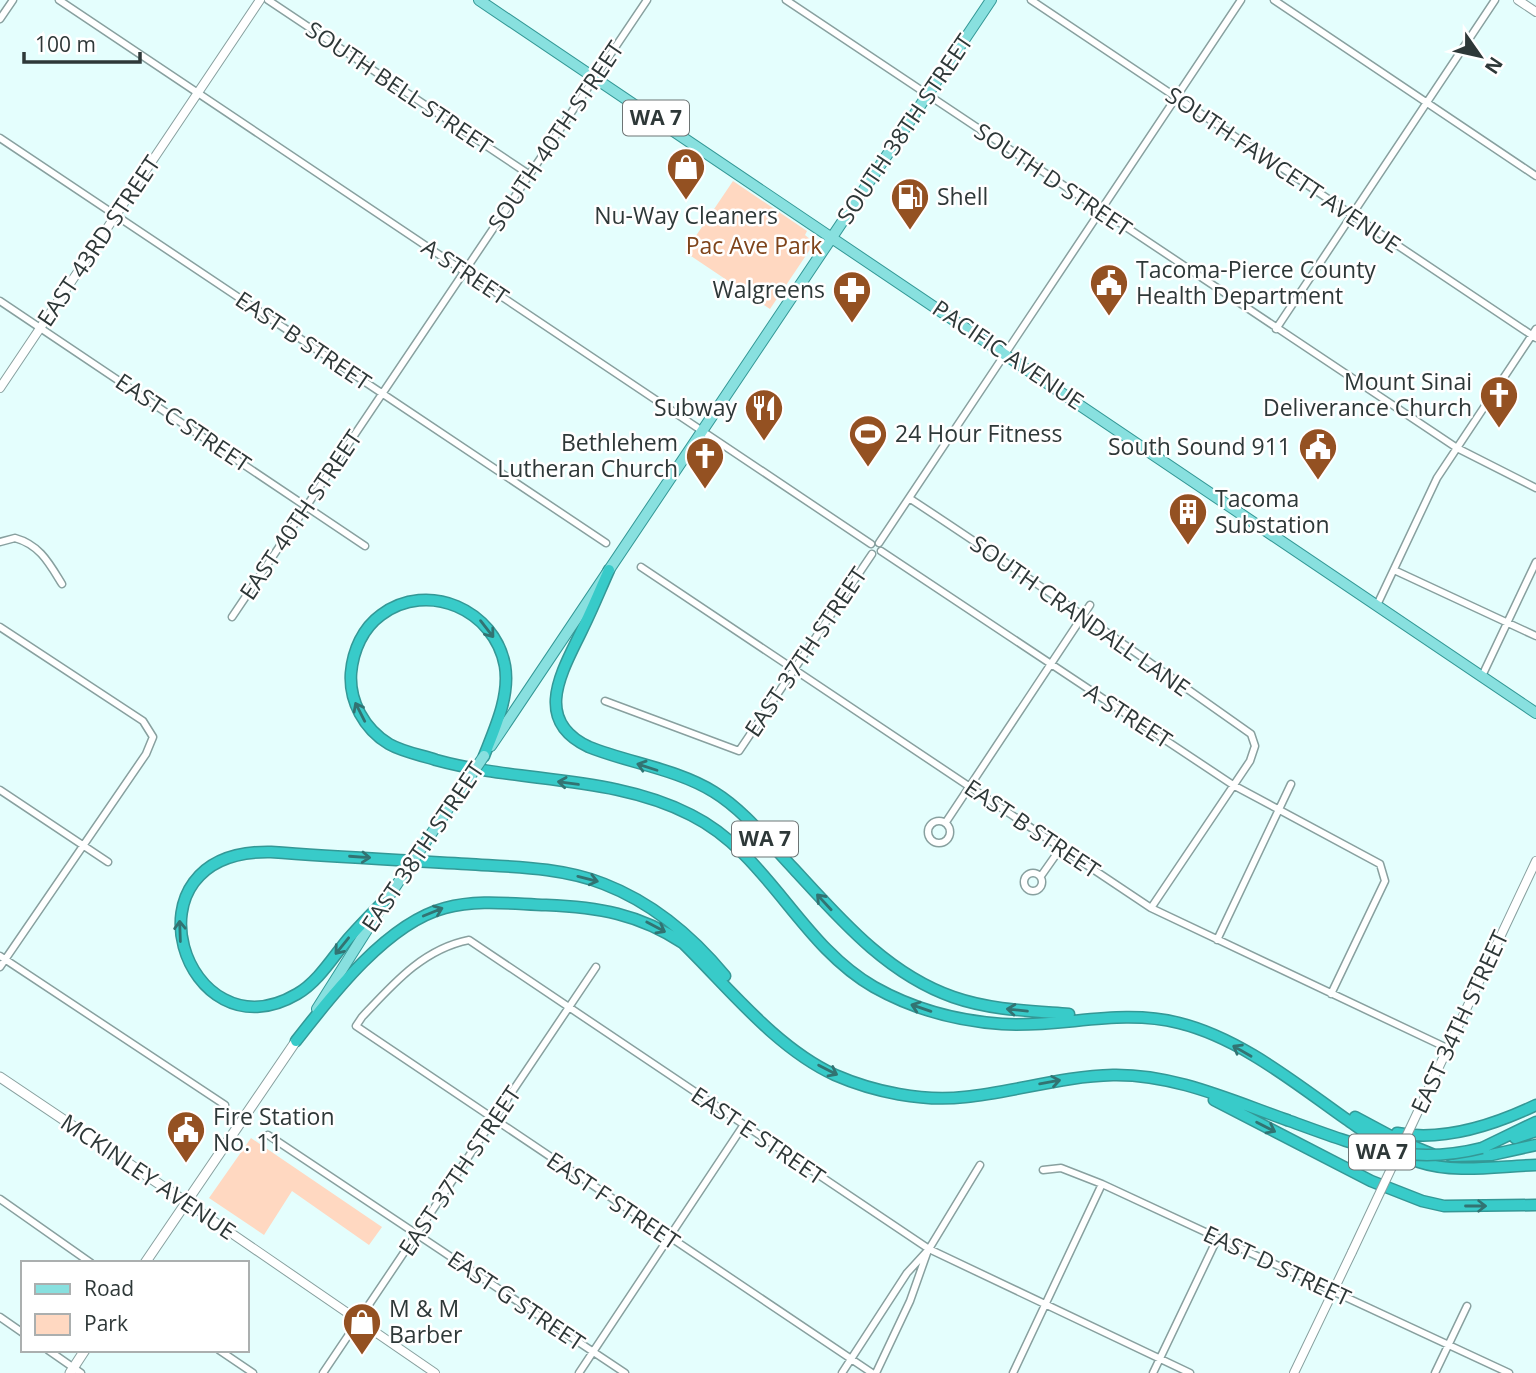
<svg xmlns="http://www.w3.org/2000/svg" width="1536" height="1373" viewBox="0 0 1536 1373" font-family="'Open Sans',sans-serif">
	<rect width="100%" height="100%" fill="#e4fefd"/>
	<path fill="#ffd8c1" d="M733,181l74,50 -2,4 6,5v8l-41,61 -85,-57z
		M251,1138l131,89 -13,18 -77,-54 -28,44 -55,-37z"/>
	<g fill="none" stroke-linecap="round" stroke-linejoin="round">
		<g stroke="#88a09f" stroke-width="9">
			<path id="minor" d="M59,0l812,544
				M268,0l262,175
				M786,0l671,448 79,40
				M1031,0l505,338
				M1274,0l262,176
				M0,19l13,-19
				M0,138l606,405
				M0,301l365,245
				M1276,329l219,-329
				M909,498c116,76 229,156 342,236l4,12 -5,15 -99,147
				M0,542l15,-4c25,7 34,25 47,46
				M879,543l362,-543
				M881,551l352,234 147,79 5,17 -54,113
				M641,567l510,341 296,140
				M1394,570l142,66
				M1377,605l60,-127 99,-149
				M232,617l415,-617
				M0,627l143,94 10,16 -7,17 -146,213
				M1482,676l54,-114
				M605,701l134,50 133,-197
				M0,790l108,72
				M928 832a11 11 0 1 1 22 0a11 11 0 1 1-22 0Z
				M946,822l144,-217
				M1024 882a9 9 0 1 1 18 0a9 9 0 1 1-18 0Z
				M1041,876l19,-27
				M1217,940l74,-156
				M0,956l225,149
				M268,1135l357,238
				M1043,1170l18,-2 41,16 407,189
				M0,1199l91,64
				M0,1317l23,16
				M48,1350l33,23
				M219,1350l34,23
				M323,1373l273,-406
				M579,1373l164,-247
				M842,1373l65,-100 22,-24 51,-84
				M872,1373l-516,-347 6,-9c31,-33 61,-68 107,-77l460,309 261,124
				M876,1373l34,-72 17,-48
				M1013,1373l89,-189
				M1153,1373l64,-134
				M1435,1373l32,-67"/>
		</g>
		<g stroke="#88a09f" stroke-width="10">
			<path id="tertiary" d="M1518,0l18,12
				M0,388l260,-388
				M1437,1071l99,-210
				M186,1202l249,171
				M1294,1373l58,-121"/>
		</g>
		<g stroke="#88a09f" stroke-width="11">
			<path id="secondary" d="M0,1077l186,125
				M145,1263l151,-222
				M70,1373l15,-23"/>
		</g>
		<g stroke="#349896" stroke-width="12">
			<path id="primary" d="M479,0l1057,713
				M491,746l500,-746
				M317,1009l65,-103"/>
		</g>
		<g stroke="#349896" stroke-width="13">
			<path id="motorway" d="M609,570c-9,20 -17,40 -27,60 -19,40 -51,90 7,117 40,16 88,22 125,45 31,19 55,51 80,77 46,50 93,105 159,128 37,13 77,14 116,17
				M484,756c11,-28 26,-60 21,-90 -10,-56 -77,-86 -124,-51 -18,13 -28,35 -30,58 -2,28 13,56 38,71 14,8 32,11 47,16 83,23 178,15 255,55 78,39 108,129 183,172 39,22 84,34 128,37 60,4 117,-16 177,-1 61,15 116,60 167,96 23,16 46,34 73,43 36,12 79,4 117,3
				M389,896c-14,14 -28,28 -41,43 -15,18 -30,43 -51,55 -112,66 -181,-145 -26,-142 65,5 131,8 196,12 45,3 94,3 137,20 49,19 88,52 121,92
				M296,1041c35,-45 91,-118 149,-133 33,-9 68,-4 101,-3 52,2 93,9 137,38 46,45 93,105 152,132 39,17 88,27 130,22 50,-5 98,-21 148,-22 61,-1 117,25 174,45
				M1214,1100l157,81 51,20 22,5 92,-1
				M1355,1117l43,23 34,14
				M1397,1133c47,9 97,-8 139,-28
				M1515,1138l21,-7
				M1482,1148l54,-26
				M1451,1156l40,-1 45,-10"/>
		</g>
		<use href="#minor" stroke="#fff" stroke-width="6"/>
		<use href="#tertiary" stroke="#fff" stroke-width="8"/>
		<use href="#secondary" stroke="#fff" stroke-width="9"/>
		<use href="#primary" stroke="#88e0df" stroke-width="10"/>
		<use href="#motorway" stroke="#38cbc9" stroke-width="10"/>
		<g stroke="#88a09f" stroke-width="10" stroke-linecap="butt">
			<path id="tertiary-bridge" d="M1352,1252l85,-181"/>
		</g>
		<g stroke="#349896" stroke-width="12" stroke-linecap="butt">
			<path id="primary-bridge" d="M389,896l95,-140"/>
		</g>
		<g stroke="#349896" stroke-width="13" stroke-linecap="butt">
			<path id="motorway-bridge" d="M1287,1120c69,25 120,47 195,28"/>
		</g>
		<use href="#tertiary-bridge" stroke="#fff" stroke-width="8"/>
		<use href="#primary-bridge" stroke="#88e0df" stroke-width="10"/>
		<use href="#motorway-bridge" stroke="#38cbc9" stroke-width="10"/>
	</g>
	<defs><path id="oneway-shaft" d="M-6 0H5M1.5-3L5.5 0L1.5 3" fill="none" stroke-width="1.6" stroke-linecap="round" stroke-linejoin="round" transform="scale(1.75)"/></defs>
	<g stroke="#327372">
		<use href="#oneway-shaft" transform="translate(487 629) rotate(52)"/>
		<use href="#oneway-shaft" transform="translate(360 712) rotate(-117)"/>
		<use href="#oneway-shaft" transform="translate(647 767) rotate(-162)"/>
		<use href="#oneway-shaft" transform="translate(568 783) rotate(-172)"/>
		<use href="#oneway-shaft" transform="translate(360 857) rotate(4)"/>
		<use href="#oneway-shaft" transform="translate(588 879) rotate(14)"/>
		<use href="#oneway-shaft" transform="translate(824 902) rotate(-133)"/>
		<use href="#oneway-shaft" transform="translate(433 912) rotate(-22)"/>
		<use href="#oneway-shaft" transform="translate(656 927) rotate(28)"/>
		<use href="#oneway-shaft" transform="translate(180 931) rotate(-92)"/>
		<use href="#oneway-shaft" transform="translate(342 946) rotate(129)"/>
		<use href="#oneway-shaft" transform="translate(921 1008) rotate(-161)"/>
		<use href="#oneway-shaft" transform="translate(1017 1010) rotate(-174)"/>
		<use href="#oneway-shaft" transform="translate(1242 1051) rotate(-150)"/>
		<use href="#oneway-shaft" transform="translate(828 1070) rotate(27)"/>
		<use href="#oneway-shaft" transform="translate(1050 1082) rotate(-10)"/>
		<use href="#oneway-shaft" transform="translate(1266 1127) rotate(27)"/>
		<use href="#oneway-shaft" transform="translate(1476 1206)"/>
	</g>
	<defs>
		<g id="shop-pin" transform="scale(2.0125)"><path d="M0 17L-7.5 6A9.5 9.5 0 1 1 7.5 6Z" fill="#945122" stroke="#fff"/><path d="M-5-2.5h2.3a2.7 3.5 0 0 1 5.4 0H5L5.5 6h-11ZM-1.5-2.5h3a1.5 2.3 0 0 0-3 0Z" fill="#fff"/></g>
		<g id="fuel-pin" transform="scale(2.0125)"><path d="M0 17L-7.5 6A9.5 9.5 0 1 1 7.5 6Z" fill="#945122" stroke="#fff"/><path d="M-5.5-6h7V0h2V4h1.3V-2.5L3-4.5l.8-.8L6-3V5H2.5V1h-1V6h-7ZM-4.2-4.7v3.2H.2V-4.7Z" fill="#fff"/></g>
		<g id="civic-pin" transform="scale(2.0125)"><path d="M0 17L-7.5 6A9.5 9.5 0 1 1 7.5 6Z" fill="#945122" stroke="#fff"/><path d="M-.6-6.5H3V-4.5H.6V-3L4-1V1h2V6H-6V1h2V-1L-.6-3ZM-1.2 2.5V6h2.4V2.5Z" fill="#fff"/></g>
		<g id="pharmacy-pin" transform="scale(2.0125)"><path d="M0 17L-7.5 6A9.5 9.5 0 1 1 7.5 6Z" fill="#945122" stroke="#fff"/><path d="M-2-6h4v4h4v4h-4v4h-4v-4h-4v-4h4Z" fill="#fff"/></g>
		<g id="church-pin" transform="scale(2.0125)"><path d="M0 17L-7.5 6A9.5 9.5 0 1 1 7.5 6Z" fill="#945122" stroke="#fff"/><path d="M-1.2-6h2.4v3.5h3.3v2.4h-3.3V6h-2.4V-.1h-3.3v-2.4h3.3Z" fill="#fff"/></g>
		<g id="restaurant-pin" transform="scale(2.0125)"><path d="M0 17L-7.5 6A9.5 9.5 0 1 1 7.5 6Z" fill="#945122" stroke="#fff"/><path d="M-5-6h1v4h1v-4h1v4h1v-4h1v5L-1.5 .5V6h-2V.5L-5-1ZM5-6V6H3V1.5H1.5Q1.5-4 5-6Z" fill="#fff"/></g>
		<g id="stadium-pin" transform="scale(2.0125)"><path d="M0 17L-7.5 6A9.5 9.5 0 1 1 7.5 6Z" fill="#945122" stroke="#fff"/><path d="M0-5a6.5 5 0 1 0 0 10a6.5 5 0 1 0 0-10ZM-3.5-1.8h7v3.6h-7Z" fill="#fff"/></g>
		<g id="building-pin" transform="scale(2.0125)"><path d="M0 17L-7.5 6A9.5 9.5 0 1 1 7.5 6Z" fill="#945122" stroke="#fff"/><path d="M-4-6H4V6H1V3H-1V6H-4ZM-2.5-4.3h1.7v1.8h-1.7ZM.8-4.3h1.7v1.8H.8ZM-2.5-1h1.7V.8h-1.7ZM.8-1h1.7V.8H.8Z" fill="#fff"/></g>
	</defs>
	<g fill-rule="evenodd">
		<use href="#shop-pin" x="686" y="167"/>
		<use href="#fuel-pin" x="910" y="197"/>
		<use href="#civic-pin" x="1109" y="283"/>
		<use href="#pharmacy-pin" x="852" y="290"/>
		<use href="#church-pin" x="1499" y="395"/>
		<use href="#restaurant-pin" x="764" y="408"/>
		<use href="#stadium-pin" x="868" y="434"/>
		<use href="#civic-pin" x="1318" y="447"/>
		<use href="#church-pin" x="705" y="456"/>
		<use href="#building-pin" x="1188" y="512"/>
		<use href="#civic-pin" x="186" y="1130"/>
		<use href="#shop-pin" x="362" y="1322"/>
	</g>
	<g text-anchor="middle" stroke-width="5" stroke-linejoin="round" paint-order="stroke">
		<g fill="#fff" stroke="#6d7474" stroke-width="2">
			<rect x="623" y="100.5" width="66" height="35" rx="5"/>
			<rect x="732" y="821.5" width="66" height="35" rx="5"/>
			<rect x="1349" y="1134.5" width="66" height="35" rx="5"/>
		</g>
		<g font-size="21" font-weight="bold" fill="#2e3838">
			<text x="656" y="125">WA 7</text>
			<text x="765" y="846">WA 7</text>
			<text x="1382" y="1159">WA 7</text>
		</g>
		<g font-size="23" fill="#2e3838" stroke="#fff">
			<text transform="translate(399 88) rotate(34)" y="8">SOUTH BELL STREET</text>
			<text transform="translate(905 129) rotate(-56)" y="8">SOUTH 38TH STREET</text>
			<text transform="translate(556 136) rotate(-56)" y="8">SOUTH 40TH STREET</text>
			<text transform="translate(1283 170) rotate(34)" y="8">SOUTH FAWCETT AVENUE</text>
			<text transform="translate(1053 180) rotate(34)" y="8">SOUTH D STREET</text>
			<text transform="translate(99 241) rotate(-56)" y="8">EAST 43RD STREET</text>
			<text transform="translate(465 272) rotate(34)" y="8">A STREET</text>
			<text transform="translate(303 341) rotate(34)" y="8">EAST B STREET</text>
			<text transform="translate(1008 355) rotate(34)" y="8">PACIFIC AVENUE</text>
			<text transform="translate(183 423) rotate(34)" y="8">EAST C STREET</text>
			<text transform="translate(301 515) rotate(-56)" y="8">EAST 40TH STREET</text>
			<text transform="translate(1080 616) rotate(35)" y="8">SOUTH CRANDALL LANE</text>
			<text transform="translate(806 652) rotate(-56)" y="8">EAST 37TH STREET</text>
			<text transform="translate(1128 716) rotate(33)" y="8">A STREET</text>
			<text transform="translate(1032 829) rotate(34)" y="8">EAST B STREET</text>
			<text transform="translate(423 847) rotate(-56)" y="8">EAST 38TH STREET</text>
			<text transform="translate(1460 1022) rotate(-65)" y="8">EAST 34TH STREET</text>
			<text transform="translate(758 1136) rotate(34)" y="8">EAST E STREET</text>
			<text transform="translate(460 1171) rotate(-56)" y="8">EAST 37TH STREET</text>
			<text transform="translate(148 1177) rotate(34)" y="8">MCKINLEY AVENUE</text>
			<text transform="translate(613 1201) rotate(34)" y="8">EAST F STREET</text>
			<text transform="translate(1277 1266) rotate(25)" y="8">EAST D STREET</text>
			<text transform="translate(516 1301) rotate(34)" y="8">EAST G STREET</text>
		</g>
		<g font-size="23" fill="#2e3838" stroke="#fff" text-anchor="start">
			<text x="937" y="205">Shell</text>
			<text x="686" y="224" text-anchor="middle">Nu-Way Cleaners</text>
			<text x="1136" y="278">Tacoma-Pierce County<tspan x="1136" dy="26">Health Department</tspan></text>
			<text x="825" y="298" text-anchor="end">Walgreens</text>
			<text x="1472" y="390" text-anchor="end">Mount Sinai<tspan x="1472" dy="26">Deliverance Church</tspan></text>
			<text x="737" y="416" text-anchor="end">Subway</text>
			<text x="895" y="442">24 Hour Fitness</text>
			<text x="678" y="451" text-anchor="end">Bethlehem<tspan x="678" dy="26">Lutheran Church</tspan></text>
			<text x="1291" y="455" text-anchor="end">South Sound 911</text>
			<text x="1215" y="507">Tacoma<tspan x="1215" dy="26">Substation</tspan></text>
			<text x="213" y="1125">Fire Station<tspan x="213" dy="26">No. 11</tspan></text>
			<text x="389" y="1317">M &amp; M<tspan x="389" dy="26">Barber</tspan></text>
		</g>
		<g font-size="23" fill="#7f441b" stroke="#fff">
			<text x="754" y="254">Pac Ave Park</text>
		</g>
	</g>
	<rect x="21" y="1261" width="228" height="91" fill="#ffffff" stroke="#abafaf" stroke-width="2"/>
	<rect x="35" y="1284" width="35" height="10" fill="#88e0df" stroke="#abafaf" stroke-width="2"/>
	<text x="84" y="1296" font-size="21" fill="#2e3838">Road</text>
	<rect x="35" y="1314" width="35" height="21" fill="#ffd8c1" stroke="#abafaf" stroke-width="2"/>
	<text x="84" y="1331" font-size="21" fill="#2e3838">Park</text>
	<g transform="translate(1480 56) rotate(124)" stroke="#ffffff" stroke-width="5" paint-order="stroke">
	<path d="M0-5L12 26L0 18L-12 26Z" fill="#2e3838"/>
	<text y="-10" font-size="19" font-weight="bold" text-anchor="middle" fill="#2e3838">N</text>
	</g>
	<path d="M24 52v10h116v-10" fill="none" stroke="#2e3838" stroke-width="3.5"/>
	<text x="35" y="52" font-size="21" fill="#2e3838" stroke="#ffffff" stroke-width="5" paint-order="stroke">100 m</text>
</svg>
